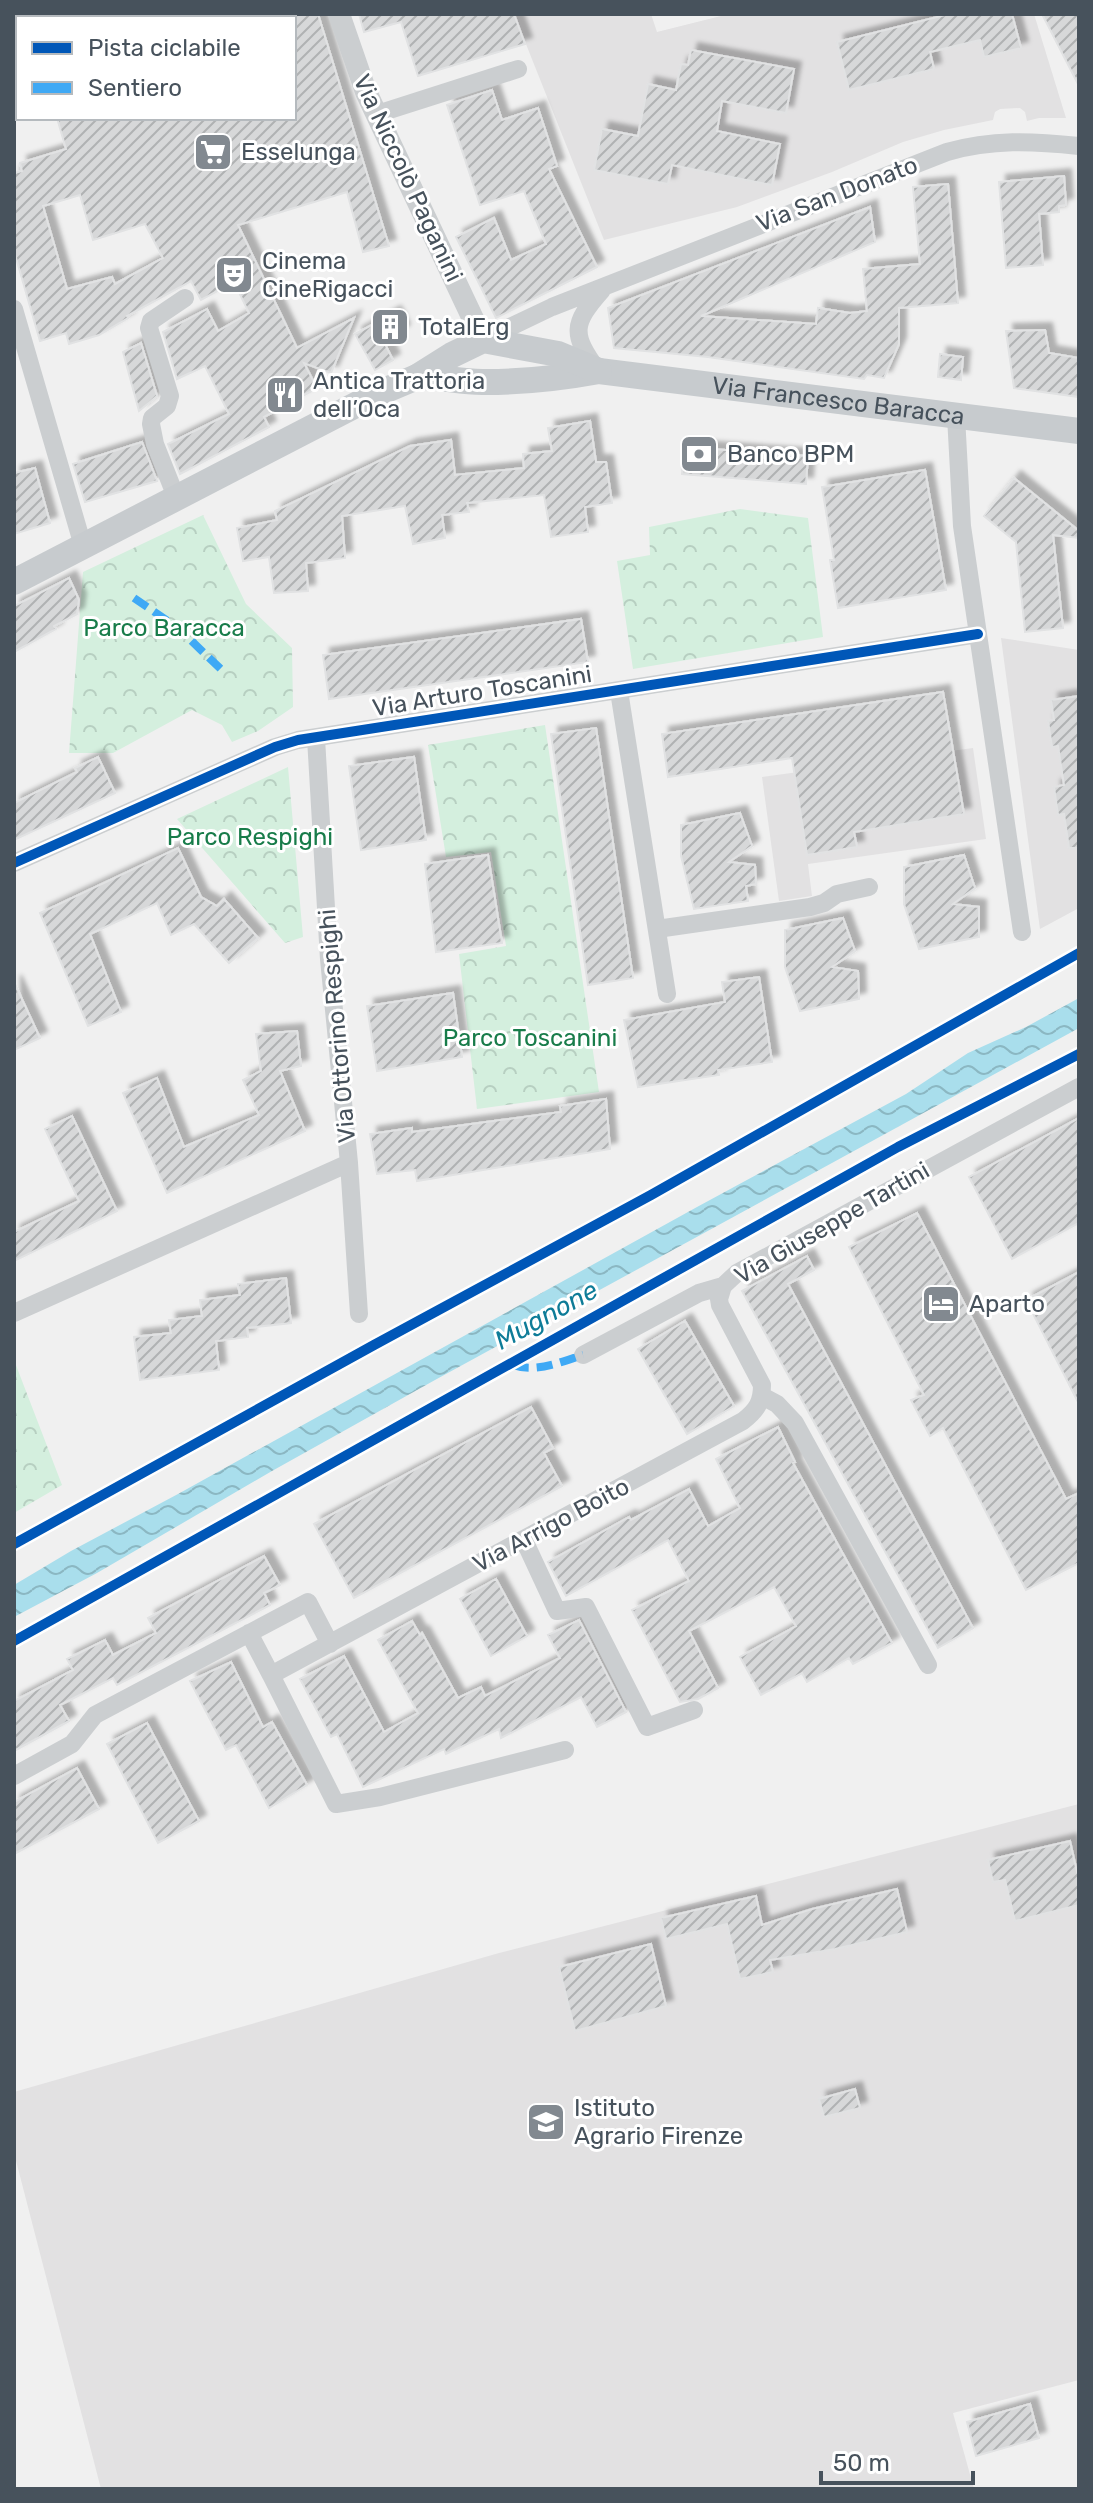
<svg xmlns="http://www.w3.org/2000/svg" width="1093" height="2503" viewBox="0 0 1093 2503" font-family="Rubik,sans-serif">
	<defs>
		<pattern id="park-crowns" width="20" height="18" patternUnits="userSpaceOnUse" patternTransform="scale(2)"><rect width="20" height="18" fill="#d4efde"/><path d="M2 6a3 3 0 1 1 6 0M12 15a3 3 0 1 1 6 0" fill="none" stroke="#b7cfc1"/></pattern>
		<pattern id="water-waves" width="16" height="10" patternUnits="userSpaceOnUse" patternTransform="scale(2)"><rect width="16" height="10" fill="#a9deec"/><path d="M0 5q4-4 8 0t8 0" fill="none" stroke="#8bb7c2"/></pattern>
		<pattern id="building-hatch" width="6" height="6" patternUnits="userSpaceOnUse" patternTransform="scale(2)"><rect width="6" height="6" fill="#d7d8d9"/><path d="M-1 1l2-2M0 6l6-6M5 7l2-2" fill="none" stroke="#b0b2b3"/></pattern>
		<filter id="shadow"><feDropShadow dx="7" dy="-7" stdDeviation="2" flood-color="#0004"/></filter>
	</defs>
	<rect width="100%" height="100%" fill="#f0f0f0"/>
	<path fill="#e2e1e2" d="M514,14h137l6,18 72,-18h305l32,104h-27l-12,3 -2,-9 -5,-4 -20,1 -5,3 -2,8 -49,10 -41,12 -71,30 -95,35 -133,33z
		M1001,638l78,12v258l-39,21z
		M973,748l13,91 -178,25 4,32 -33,5 -17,-124z
		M1079,1804v576l-126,33 21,76h-873l-87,-336v-61l485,-139z"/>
	<path fill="url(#park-crowns)" d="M740,509l68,9 15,119 -190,32 -16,-108 33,-6 -1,-28z
		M203,515l43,89 46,44 1,59 -35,24 -26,11 -10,-17 -30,-15 -79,43h-44l14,-181z
		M545,725l54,367 -122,17 -18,-155 47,-8 -15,-94 -45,5 -18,-112z
		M288,767l15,170 -18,6 -108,-124z
		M14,1360l48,125 -48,28z"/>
	<path fill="url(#water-waves)" d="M1079,998v30l-644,352 -163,91 -175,102 -83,44v-32l57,-34 107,-57 519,-287 209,-113 62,-41 58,-26z"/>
	<path fill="url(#building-hatch)" stroke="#e1e2e3" stroke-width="2" fill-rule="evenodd" filter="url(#shadow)" d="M294,14h24l71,232 -26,6 -16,-60 -109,33 59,123 57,-30 -23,55 -27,-10 13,25 -53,29 5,10 -89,47 -12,-30 61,-30 -24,-48 -28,13 -14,-47 44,-23 11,22 31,-18 -15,-31 -33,18 -10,-19 -64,35 1,2 -29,17 -30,9 -3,-11 -26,8 -26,-90v-78l8,-2 -2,-8 46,-14 -9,-31h237zM80,195l13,45 52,-16 18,34 -48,26 -3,-7 -45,12 -24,-83z
		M359,14h155l11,30 -107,32 -17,-54 -37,10z
		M949,14h63l9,34 -37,9 -4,-17 -50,12 4,17 -85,21 -12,-48z
		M1042,14h37v72z
		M691,50l103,19 -8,44 -64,-12 -5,30 63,13 -8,41 -100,-20 -4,19 -74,-14 8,-41 36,7 10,-52 28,6 5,-26 7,1z
		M492,90l10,30 36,-12 19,58 -8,3 48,98 -101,51 -40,-81 38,-19 17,42 35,-16 -22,-53 -44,14 -33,-100z
		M1064,176l2,29 -7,1v6l-20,2 4,51 -37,3 -7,-86z
		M948,184l10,119 -59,5v36l-15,34 -17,-3 -3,4 -156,-22 -94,-9 -6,-40 262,-101 5,35 -174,74 115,8 2,-16 32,5 17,-2 -4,-42 57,-5 -7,-77z
		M394,313l9,18 -19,11 9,18 -18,10 -20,-36z
		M1045,330l4,23 30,5v39l-65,-9 -8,-57z
		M141,343l16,53 -18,15 -16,-59z
		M940,354l23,3 -2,23 -23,-3z
		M590,421l6,41h10l6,41 -27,4 3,25 -37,5 -7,-42 -77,8 2,9 -27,3 3,23 -32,6 -8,-38 -63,10 3,42 -39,5 2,28 -34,2 -5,-36 -26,4 -6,-33 40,-8 -2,-9 135,-65 41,-6 4,35 69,-7 -1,-14 29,-3 -4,-23z
		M142,442l15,39 -72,21 -12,-38z
		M684,447l124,9 -2,28 -124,-10z
		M35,468l15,55 -36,11v-61z
		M925,470l21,120 -108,18 -8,-48h4l-12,-73z
		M1014,478l65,53v7l-26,-3 10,93 -38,4 -9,-90 -32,-26z
		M69,578l10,22 -2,14 -23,12 2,3 -42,23v-46z
		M581,619l7,43 -259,37 -6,-44z
		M943,692l21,122 -110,18 3,15 -50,8 -15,-97 -124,19 -6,-43z
		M1079,696v152h-10l-5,-34 -6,1 -4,-28 10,-2 -6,-39 -6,1 -4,-26 6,-1 -3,-20z
		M596,728l37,250 -45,7 -37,-251z
		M98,757l17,36 -101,47v-37l63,-31 -2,-4z
		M414,757l12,83 -65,10 -12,-84z
		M740,813l12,33 -23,16 26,3 1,19 -10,2 2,15 -54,8 -13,-53v-31z
		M178,848l23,49 16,9 7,-7 34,39 -29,25 -35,-39 -23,11 -14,-32 -67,31 31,78 -33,14 -48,-113z
		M488,855l14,88 -66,9 -11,-88z
		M964,855l11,33 -22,16 26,3v30l-60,12 -15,-45v-37z
		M843,918l12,33 -23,16 26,4 1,28 -59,12 -15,-44v-37z
		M759,977l13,85 -54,8 1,5 -81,12 -14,-67 101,-18 -3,-20z
		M14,982l26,56 -26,12z
		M453,993l9,64 -85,14 -10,-65z
		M297,1031l4,35 -21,5 25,60 -138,62 -44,-100 34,-15 27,69 75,-32 -16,-35 18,-9 -5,-37z
		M606,1099l4,50 -193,32 -2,-11 -38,4 -7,-40 42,-6v4l149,-20 -1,-6z
		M72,1116l45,95 -103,50v-29l65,-31 -34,-72z
		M1079,1118v105l-67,36 -43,-82z
		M917,1213l149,286 13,-6v70l-53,27 -83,-162 -13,8 -19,-36 13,-5 -75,-148z
		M807,1256l7,14 -26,14 185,344 -35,20 -196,-357z
		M1079,1272v132l-53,-104z
		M286,1278l5,45 -44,5 1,9 -32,4 3,29 -79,10 -6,-43 37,-4 -2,-13 33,-4 -2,-16 40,-5 -2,-11z
		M685,1321l49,85 -47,28 -49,-85z
		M531,1407l22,41 -9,5 18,33 -208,112 -40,-74z
		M778,1427l17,35 -2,1 99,180 -39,21 -4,-6 -42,24 -5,-9 -41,22 -21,-38 56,-31 -22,-39 -85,44 29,57 -20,11 -18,3 -48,-92 57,-29 -21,-41 -102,56 -18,-34 81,-45 2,3 58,-31 19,37 32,-18 -24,-49z
		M264,1556l16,29 -16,8 6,12 -153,80 -4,-7 -53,27 9,16 -55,30v-50l59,-31 -6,-11 38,-19 8,15 43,-22 -8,-15z
		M496,1579l31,57 -36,20 -31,-57z
		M579,1620l47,92 -29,15 -16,-30 -80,41 -2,-9 -53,25 -2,-5 -81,38 -26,-53 -6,3 -31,-58 44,-23 40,76 34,-19 -40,-73 34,-19 8,14 2,-2 36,65 23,-11 4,9 75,-38 -12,-23z
		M231,1662l32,65 9,-5 35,63 -38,23 -33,-63 -10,5 -36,-69z
		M147,1723l52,98 -41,22 -51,-99z
		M77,1768l22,41 -85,45v-52z
		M1070,1841l7,31 2,-1v34l-64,16 -10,-41 -12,2 -5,-22z
		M897,1889l10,43 -72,17 -65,11 3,12 -33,7 -13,-55 -61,15 -5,-21 95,-22 6,29 50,-16z
		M651,1944l15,62 -91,25 -16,-64z
		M855,2089l5,19 -36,9 -5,-18z
		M1030,2404l9,34 -63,18 -9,-34z"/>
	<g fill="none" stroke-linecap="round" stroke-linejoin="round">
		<path stroke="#cbced0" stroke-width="18" d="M377,114l141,-45
			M14,309l69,237
			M483,340l69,-33 395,-155c45,-13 86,-11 132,-6
			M598,371c-27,-37 -26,-47 4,-81
			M956,416l6,110 60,406
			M176,497l-21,-53 -4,-20 1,-6 15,-12 3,-10 -21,-68 2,-7 34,-23
			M619,691l48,303
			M316,738l13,221 20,204 10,151
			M14,863l261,-116 23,-7 680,-106
			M657,929l153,-22 14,-4 13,-9 32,-7
			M14,1313l335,-150
			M583,1355l116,-62 24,-7 14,-13 342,-186
			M762,1396l15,8 18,19 133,242
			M524,1540l33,71 29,-4 61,120 47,-17
			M249,1633l22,42 472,-254c14,-11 19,-19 19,-36l-42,-80 -1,-6 4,-13
			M271,1675l65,129 44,-7 185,-47
			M14,1776l58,-32 23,-29 213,-113 22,42"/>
		<path stroke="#cbced0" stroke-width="22" d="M339,14l27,78 117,248"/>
		<g stroke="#c7cbce" stroke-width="26">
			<path id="s1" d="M417,377c23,-1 45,6 69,5 38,0 75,-4 113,-11l480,60"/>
			<path d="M14,582l365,-189 38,-16 35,-22 31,-15 75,14 41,17"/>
		</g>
		<path stroke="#3fa9f5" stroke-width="8" stroke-dasharray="16 8" stroke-linecap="butt" d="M134,598l44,30 47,45
			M513,1365c22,8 48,-3 70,-10"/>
		<g stroke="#fff" stroke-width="15">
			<path id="cycleway" d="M14,863l261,-116 23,-7 680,-106
				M14,1544l360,-199 277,-150 428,-242
				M14,1641l884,-494 181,-93"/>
		</g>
		<use href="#cycleway" stroke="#0057b8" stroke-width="10"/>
	</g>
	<defs>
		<g id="supermarket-square" transform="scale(2)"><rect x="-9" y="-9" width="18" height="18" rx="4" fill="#828990" stroke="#fff"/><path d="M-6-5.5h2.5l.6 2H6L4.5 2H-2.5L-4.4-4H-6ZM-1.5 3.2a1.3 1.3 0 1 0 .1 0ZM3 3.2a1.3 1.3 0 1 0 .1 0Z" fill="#fff"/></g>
		<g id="theatre-square" transform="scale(2)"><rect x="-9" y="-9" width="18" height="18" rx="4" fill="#828990" stroke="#fff"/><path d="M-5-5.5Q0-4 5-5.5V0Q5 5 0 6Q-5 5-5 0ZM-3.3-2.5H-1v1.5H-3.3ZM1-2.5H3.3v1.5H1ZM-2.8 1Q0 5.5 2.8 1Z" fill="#fff"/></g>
		<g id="building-square" transform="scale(2)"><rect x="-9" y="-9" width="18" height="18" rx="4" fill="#828990" stroke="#fff"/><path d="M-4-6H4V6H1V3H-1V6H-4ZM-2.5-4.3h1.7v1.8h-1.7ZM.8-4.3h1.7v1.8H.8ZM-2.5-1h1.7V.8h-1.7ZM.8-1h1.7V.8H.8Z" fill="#fff"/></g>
		<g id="restaurant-square" transform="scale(2)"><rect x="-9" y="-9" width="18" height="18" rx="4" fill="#828990" stroke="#fff"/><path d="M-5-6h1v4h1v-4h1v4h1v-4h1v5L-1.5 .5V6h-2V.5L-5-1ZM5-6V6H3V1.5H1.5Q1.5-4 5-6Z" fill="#fff"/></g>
		<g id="bank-square" transform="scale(2)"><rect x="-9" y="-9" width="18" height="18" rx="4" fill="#828990" stroke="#fff"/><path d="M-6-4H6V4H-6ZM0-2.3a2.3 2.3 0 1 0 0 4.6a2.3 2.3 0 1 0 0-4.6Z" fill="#fff"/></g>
		<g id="hotel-square" transform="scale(2)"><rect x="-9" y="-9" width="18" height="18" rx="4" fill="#828990" stroke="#fff"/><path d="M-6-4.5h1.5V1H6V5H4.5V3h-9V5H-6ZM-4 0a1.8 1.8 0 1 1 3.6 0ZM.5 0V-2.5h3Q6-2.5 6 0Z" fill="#fff"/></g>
		<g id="school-square" transform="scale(2)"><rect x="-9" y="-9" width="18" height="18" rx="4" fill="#828990" stroke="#fff"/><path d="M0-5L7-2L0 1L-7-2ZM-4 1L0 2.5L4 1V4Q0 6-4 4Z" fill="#fff"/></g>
	</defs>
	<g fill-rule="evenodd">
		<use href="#supermarket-square" x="213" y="152"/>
		<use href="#theatre-square" x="234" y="275"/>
		<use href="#building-square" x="390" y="327"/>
		<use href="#restaurant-square" x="285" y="395"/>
		<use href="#bank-square" x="699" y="454"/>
		<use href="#hotel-square" x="941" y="1304"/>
		<use href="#school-square" x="546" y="2122"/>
	</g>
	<g text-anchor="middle" stroke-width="6" stroke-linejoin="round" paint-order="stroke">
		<g font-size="24" fill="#47525c" stroke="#fff" text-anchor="start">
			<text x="241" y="160">Esselunga</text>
			<text x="262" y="269">Cinema<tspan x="262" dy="28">CineRigacci</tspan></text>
			<text x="418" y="335">TotalErg</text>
			<text x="313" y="389">Antica Trattoria<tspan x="313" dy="28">dell’Oca</tspan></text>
			<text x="727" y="462">Banco BPM</text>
			<text x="969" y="1312">Aparto</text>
			<text x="574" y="2116">Istituto<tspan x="574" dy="28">Agrario Firenze</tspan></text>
		</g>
		<g font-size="24" fill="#47525c" stroke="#fff">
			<text transform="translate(408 178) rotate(65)" y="8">Via Niccolò Paganini</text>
			<text transform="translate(837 194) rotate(-21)" y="8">Via San Donato</text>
			<text dy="8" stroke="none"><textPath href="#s1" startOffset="424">Via Francesco Baracca</textPath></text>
			<text transform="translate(482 691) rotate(-9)" y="8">Via Arturo Toscanini</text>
			<text transform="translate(337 1026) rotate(-95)" y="8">Via Ottorino Respighi</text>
			<text transform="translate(832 1223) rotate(-30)" y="8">Via Giuseppe Tartini</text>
			<text transform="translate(551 1525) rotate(-28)" y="8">Via Arrigo Boito</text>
		</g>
		<g font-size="24" fill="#187c4a" stroke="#fff">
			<text x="164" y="636">Parco Baracca</text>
			<text x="250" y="845">Parco Respighi</text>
			<text x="530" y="1046">Parco Toscanini</text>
		</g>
		<g font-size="26" font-style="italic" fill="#0e7c98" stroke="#fff">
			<text transform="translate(546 1315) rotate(-29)" y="9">Mugnone</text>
		</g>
	</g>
	<rect width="1093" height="2503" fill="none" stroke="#47525c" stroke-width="32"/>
	<rect x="16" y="16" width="280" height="104" fill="#ffffff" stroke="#b5babe" stroke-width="2"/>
	<rect x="32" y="42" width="40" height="12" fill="#0057b8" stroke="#b5babe" stroke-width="2"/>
	<text x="88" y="56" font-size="24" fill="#47525c">Pista ciclabile</text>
	<rect x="32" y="82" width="40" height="12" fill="#3fa9f5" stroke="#b5babe" stroke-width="2"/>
	<text x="88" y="96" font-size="24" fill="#47525c">Sentiero</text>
	<path d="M821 2471v12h152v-12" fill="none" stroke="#47525c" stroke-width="4"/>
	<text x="833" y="2471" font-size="24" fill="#47525c" stroke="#ffffff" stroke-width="6" paint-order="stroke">50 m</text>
</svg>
